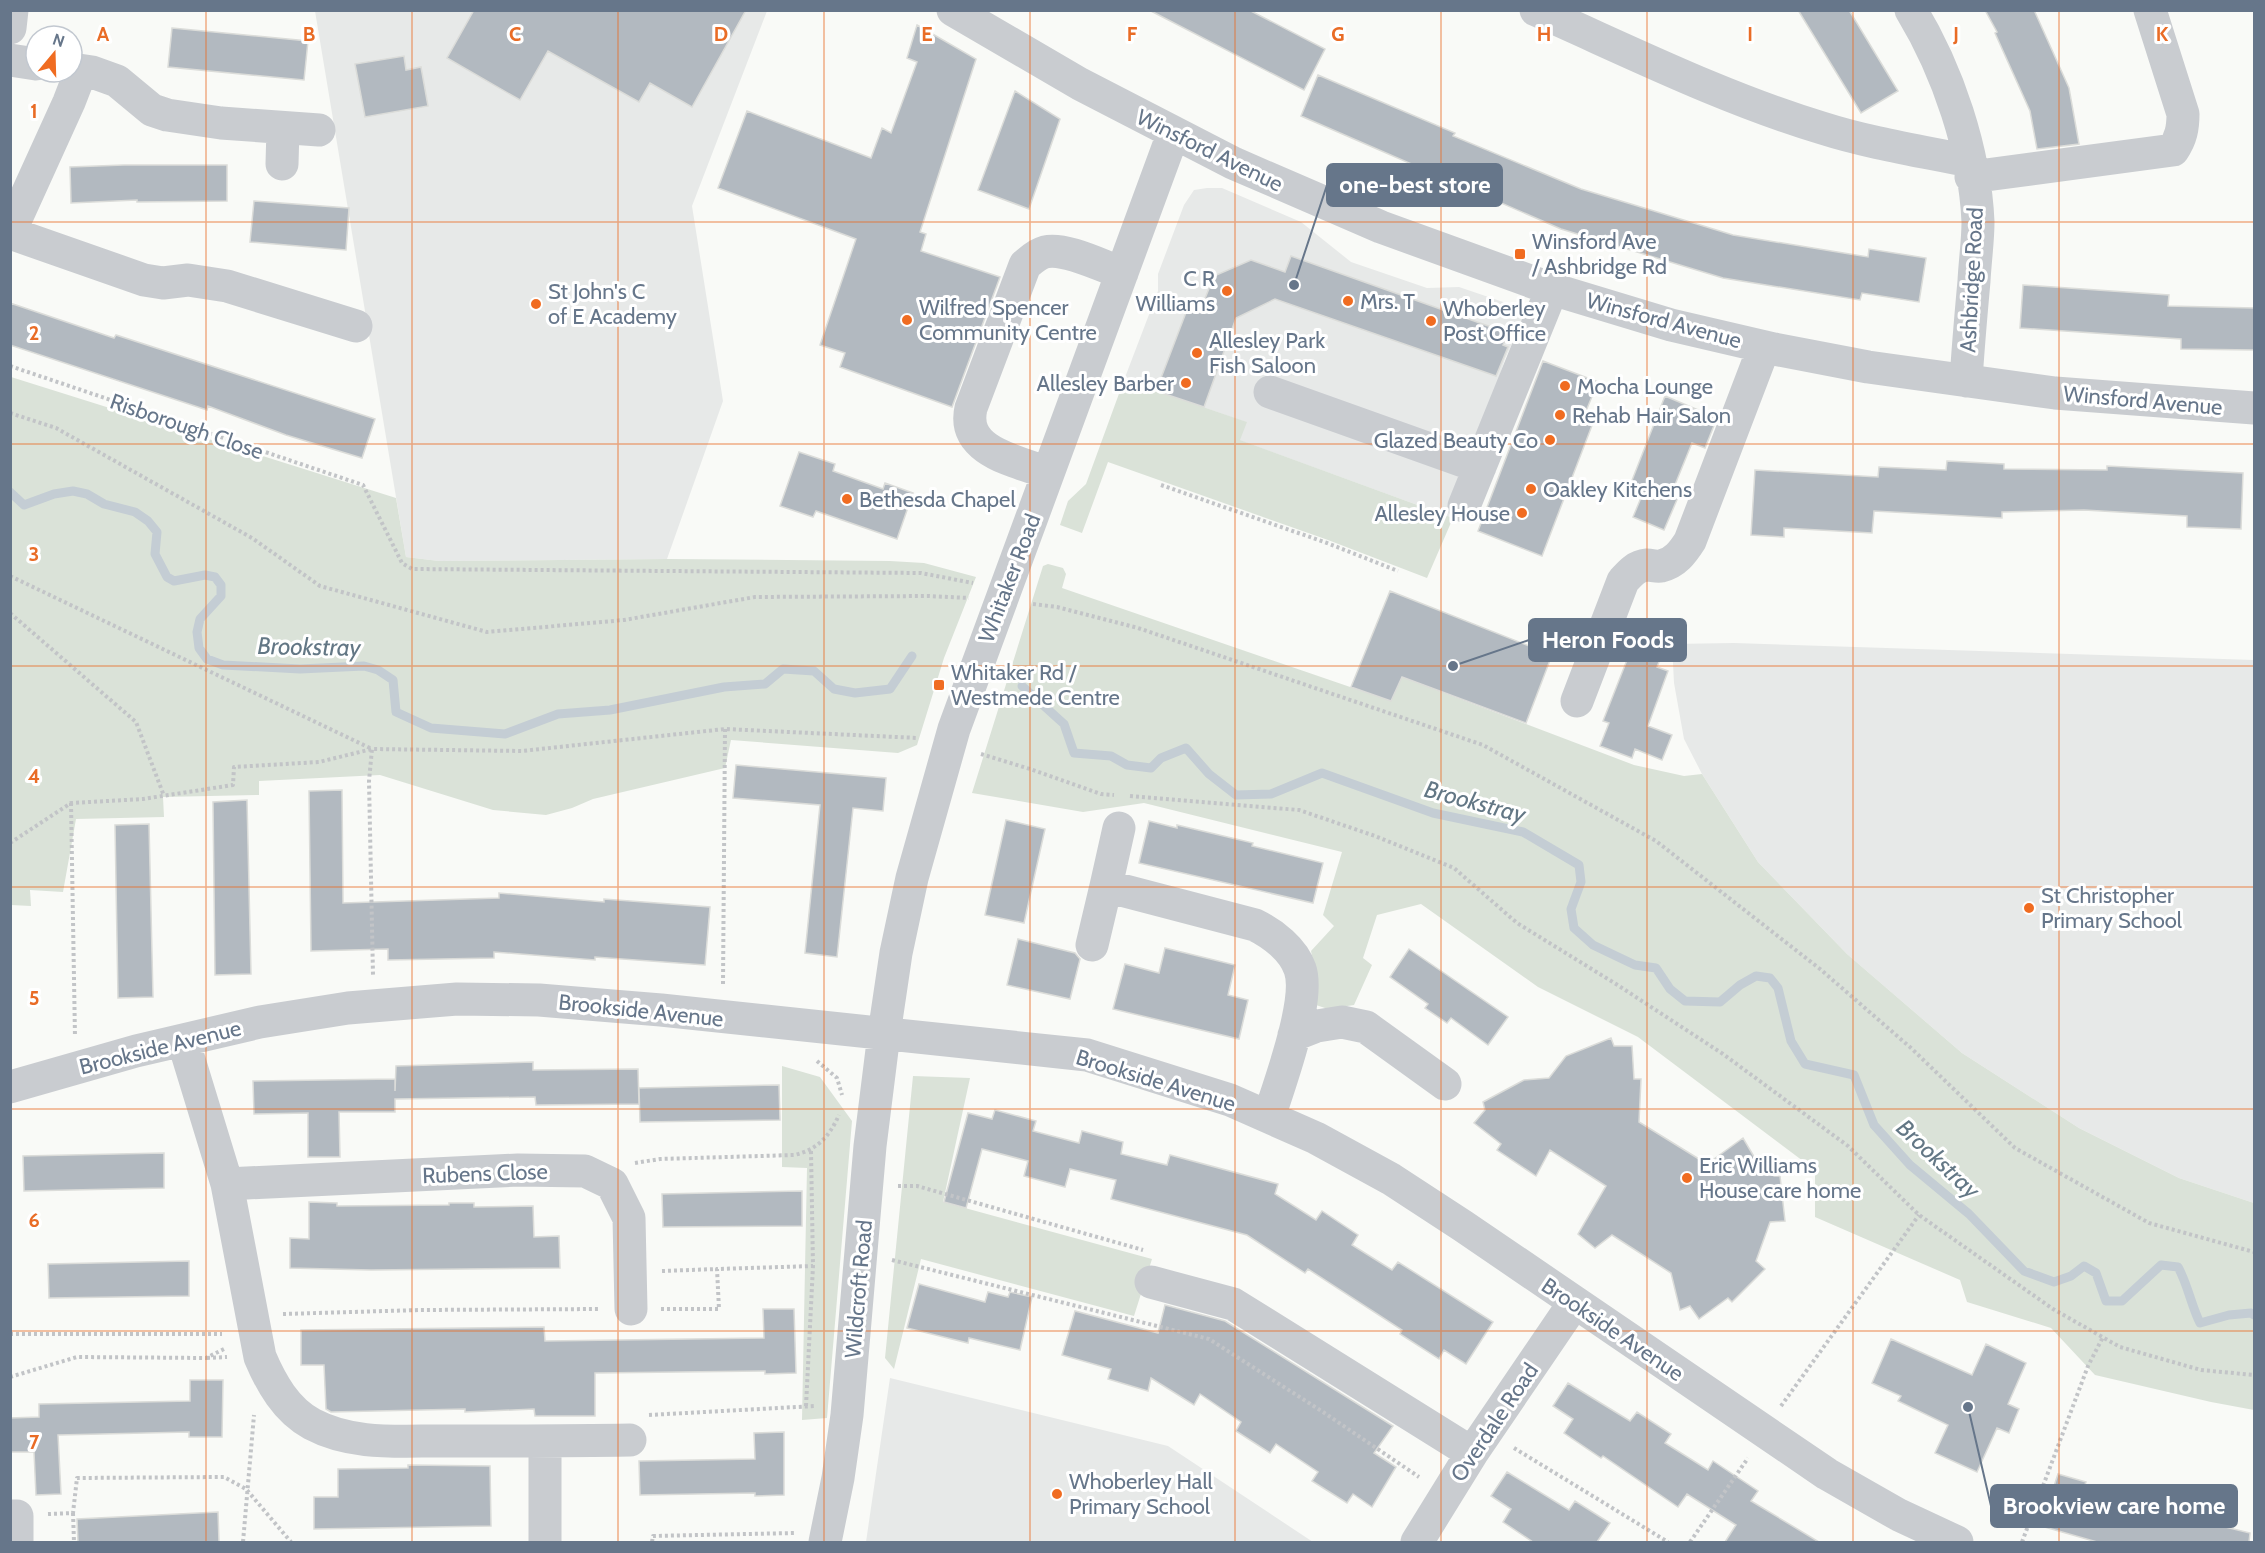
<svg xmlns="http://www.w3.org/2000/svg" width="2265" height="1553" viewBox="0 0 2265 1553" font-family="Cabin,sans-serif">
	<rect width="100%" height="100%" fill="#f9faf7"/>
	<path fill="#e7e9e8" d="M315,11h452l-75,195 31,195 -56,158 -228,2 -33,-4z
		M1207,188h15l79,34 50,40 76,26 32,-1 68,23 -22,49 -52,159 -214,-78 7,-18 -122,-42 34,-89v-17l26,-69 10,-15z
		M1734,643l520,17v543l-75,-25 -100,-50 -117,-75 -115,-99 -89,-92 -56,-88 -18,-35 -10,-56 -2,-39z
		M890,1378l278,68 145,96h-447z"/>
	<path fill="#dae2d8" d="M11,377l385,121 10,59 33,4 228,-2 223,2 34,2 52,14 -32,81 -27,87 -19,8 -167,-13 -6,28 -132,31 -21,9 -26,7 -53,-5 -113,-35 -121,6v14l-96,2 1,20 -88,2 -13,73 -33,-2 1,16 -20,-1z
		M1124,380l123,42 -7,18 213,78 -26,60 -99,-38 -220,-78 -26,71 -22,-8 8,-24 18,-17z
		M1048,564l15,4 3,6 -4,14 329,113 11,-24 232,88 50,11 18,-2 56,88 89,92 115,99 117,75 100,50 75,25v207l-43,-8 -116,-27 -44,-47 -84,-26 -7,-22 -145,-63v-47l-177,-133 -100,-50 -117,-83 -44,11 -14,43 9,7 -18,40 -26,4 -12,-4 1,-25 -6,-29 23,-25 -11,-11 19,-63 -198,-49 -61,9 -111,-19 71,-227z
		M782,1066l38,11 32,44 -25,297 -25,2 5,-252 -25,-1z
		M913,1076l57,2 -27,124 209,57 -18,57 -213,-57 -27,110 -9,-11z"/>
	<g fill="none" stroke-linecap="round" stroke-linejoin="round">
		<path stroke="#c4cdd4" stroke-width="9" d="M10,492l14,13 30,-11 19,-3 14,3 17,10 31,8 13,9 9,11 -2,22 12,23 7,4 31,-6 10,2 6,8v11l-21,23 -3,13 2,16 8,11 16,6 77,4 64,-3 14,4 15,10 3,32 35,16 74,6 53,-20 52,-4 114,-23 41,-3 18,-15 31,2 20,18 21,4 35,-4 22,-33
			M1022,686l42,38 10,29 37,3 16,9 24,3 10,-10 25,-10 23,26 27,21 35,-1 51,-21 111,40 90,19 56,33 2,17 -10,27 3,19 19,17 23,11 19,9 21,3 14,21 15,12 35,1 20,-17 16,-9 14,2 8,10 13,53 14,23 49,11 20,50 36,40 59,49 55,57 30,11 17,-6 13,-10 12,7 10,28h16l39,-36 17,2c10,18 13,38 22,56l29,-8 22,-2 3,2"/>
	</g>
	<path fill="#b2b9c0" stroke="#dbdcd9" stroke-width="1.5" d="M474,10h272l-54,97 -42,-24 -11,19 -91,-51 -28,49 -73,-42z
		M1149,10h100l76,39 -21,41z
		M1798,10h51l49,81 -37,22z
		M1985,10h49l35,78 10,56 -42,5 -7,-38 -35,-78 2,-1z
		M917,25l59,34 -56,173 6,2 -5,17 79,26 -48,130 -112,-40 5,-14 -25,-8 36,-106 -138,-51 29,-77 124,47 11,-30 9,5 26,-71 -10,-4z
		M172,28l136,13 -4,39 -136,-13z
		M404,56l2,14 15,-3 7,39 -63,11 -10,-53z
		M1318,75l137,58 -2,3 128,53 50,15 102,31 135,22 1,-8 57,9 -7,44 -57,-9 -2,7 -137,-22 -162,-49 -260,-113z
		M1015,91l45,28 -31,90 -51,-19z
		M124,165h103v36l-90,1v-2l-66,3 -1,-36z
		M254,201l95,7 -3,42 -96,-8z
		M1291,256l217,77 -5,12 5,2 -12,29 -221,-77 -39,19 -32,89 -48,-16 34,-89 12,4 12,-30 37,-16 34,12z
		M2023,285l146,10 -1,11 86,2v42l-73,-1v-10l-161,-11z
		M10,303l104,35 2,-3 259,84 -13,39 -76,-23 -78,-29 -1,4 -197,-65z
		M1543,361l55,21 -12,29 10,4 -54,141 -64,-25z
		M1665,396l52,22 -12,30 -13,-5 -20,49 7,3 -15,35 -31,-13 10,-24 -14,-5z
		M799,452l36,12 -2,7 50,18 2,-6 28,10 -16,46 -81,-28 -3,6 -33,-11z
		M1947,461l57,3v5l103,1v-4l136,7 -2,56 -54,-2v-11l-103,-6 -82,2v6l-128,-7 -2,22 -88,-5v9l-33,-2 4,-65 123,7 1,-10 67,3z
		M1390,591l162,64 -26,68 -124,-46 -11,24 -40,-14z
		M1629,629l37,15 -9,23 11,4 -20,55 24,9 -10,25 -27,-11 -3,9 -32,-12 9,-23 -6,-2 24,-61 -9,-3z
		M736,765l150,13 -3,33 -30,-3 -16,149 -32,-4 15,-148 -87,-7z
		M342,790l1,113 156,-5v-5l105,9v-3l106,8 -5,58 -110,-8v3l-101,-8v6l-106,2v-11l-77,2 -2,-160z
		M247,800l4,174 -36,1 -2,-173z
		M1006,820l39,9 -21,94 -39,-8z
		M1149,821l28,7v-3l76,18 -1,3 71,17 -10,40 -174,-40z
		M149,824l4,173 -35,1 -3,-173z
		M1018,939l57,14 5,6 -10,40 -63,-14z
		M1165,948l70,17 -7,30 20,5 -9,39 -126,-30 12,-45 34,9z
		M1409,949l99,68 -20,28 -37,-27 -4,5 -22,-15 3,-4 -38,-27z
		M1611,1038l3,8h18l2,33h7l-2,43 68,42 36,-26 13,22 10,-3 8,19h6l5,45 -15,1 -14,39 9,8 -33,33 -4,-4 -29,21 -9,-13 -10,4 -9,-37 -59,-38 -17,13 -17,-14 28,-48 -56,-36 -14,26 -39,-26 4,-6 -27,-21 11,-13 -2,-8 41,-22 25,-2 17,-22z
		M533,1062v8l105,-1 1,35 -103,1 -1,-8 -140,2v13h-56l1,45h-32v-44l-54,1 -1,-33 142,-2v12l1,-25z
		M779,1085l1,35 -140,2 -1,-34z
		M995,1110l41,11 -3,10 46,12 3,-12 41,11 -2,12 46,11 3,-10 108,29 -3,10 41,26 6,-9 36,24 -6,10 40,25 6,-8 95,60 -27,42 -22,-14 -5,9 -39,-25 2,-4 -94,-61 -3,4 -58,-38 -136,-36 5,-19 -46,-11 -5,18 -41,-11 4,-15 -46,-12 -16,59 -22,-6 24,-89 24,6z
		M164,1153v35l-140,3 -1,-35z
		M802,1191v35l-139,1 -1,-33z
		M309,1202l28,1v3l112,-1v-2h25v4l59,-1 1,31 25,-1 1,32 -189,2 -81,-2v-30l19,1z
		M189,1261v35l-140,2 -1,-34z
		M919,1284l66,18 3,-10 20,5 2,-5 22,5 -12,53 -51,-12 -1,5 -61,-15z
		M1165,1305l60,16 168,105 -19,27 22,14 -24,40 -19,-13 -6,9 -35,-22 6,-9 -42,-28 -6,9 -34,-22 5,-9 -41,-28 -6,11 -43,-27 -3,13 -40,-12 3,-10 -49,-14 13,-44 83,22z
		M763,1309h31l2,64 -31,1v-3l-170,2v43h-60l-1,-7 -69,3v-3l-134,3 -5,-3 -2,-44h-23v-35l243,-3 1,14 219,-3z
		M1891,1339l81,36 14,-31 40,19 -18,41 11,5 -10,24 -12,-5 -20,44 -42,-19 13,-28 -50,-24 3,-5 -29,-13z
		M190,1380h33l-1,57h-33v-5l-131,3 3,59 -25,1 -2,-43h-24v-34l29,-1v-13l151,-3z
		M1568,1383l62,38 7,-9 34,22 -6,9 43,27 5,-9 45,30 -7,10 68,41h-94l11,-17 -49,-31 -9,13 -75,-51 -2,2 -37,-25 9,-14 -20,-13z
		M784,1432v63l-29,1v-3l-115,2 -1,-34 116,-2 -1,-26z
		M408,1465l82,1 1,60 -177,3v-32h24v-28l70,-1z
		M1507,1472l62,38 6,-9 35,22 -13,19h-64l-30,-20 8,-13 -20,-13z
		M2058,1474l28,8 -4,10 168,41 -1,9h-152l-56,-16z
		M218,1512l1,30h-141l-1,-23z"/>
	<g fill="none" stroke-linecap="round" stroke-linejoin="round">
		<path stroke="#c2c4c7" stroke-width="4" stroke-dasharray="3 3" stroke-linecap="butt" d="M10,366l353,119 39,78 10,6 509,4 52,10
			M10,413l46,15 196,110 68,48 167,46 137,-12 131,-23 173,-1 41,2
			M1161,485l166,58 71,28
			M10,576l362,173 -3,32 4,194
			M1033,604l24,3 81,21 345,117 173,96 164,128 91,79 104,100 134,75 105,29
			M10,613l126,109 28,74
			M981,754l49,15 71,25 13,1
			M1130,796l169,14 76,26 79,32 63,55 99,61 107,70 125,92 71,69 134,94 67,38 81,23 53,5
			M71,803l4,234
			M10,843l61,-40 72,-4 90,-14 1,-18 85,-5 53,-13 150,2 203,-22 193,9
			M723,984l2,-255
			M817,1061l20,17 5,17
			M635,1163l25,-4 134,-4c23,-5 35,-18 45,-40
			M898,1186h19l226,64
			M892,1260l317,79 114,73 96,65
			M662,1271l55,-2
			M661,1309h58l-2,-40 96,-3 -2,-115
			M283,1314l137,-4 180,-1
			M10,1334h212
			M207,1358l20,-1
			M10,1377l67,-20 129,1 20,-10
			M806,1406l7,-140
			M1781,1406l138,-191
			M649,1415l166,-9
			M1514,1448l154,94
			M73,1513l1,29
			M48,1514l25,-1 4,-35 147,-1 22,12 45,53
			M243,1542l11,-127
			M652,1542l1,-6 142,-3
			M1690,1542l58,-84
			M2022,1542l66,-176 15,-29"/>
		<path stroke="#c9ccd0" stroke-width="33" d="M953,10l127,74 153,79 148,64 171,62 119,36 103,24 94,18 187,26 199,15
			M1536,10c95,42 187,88 286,118 47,15 98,23 147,33
			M1911,10c37,61 64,141 67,212 0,19 -3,39 -4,59 -3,33 -6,66 -8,100
			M10,28l2,-18
			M10,60l26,4
			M72,69l20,3 25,9 35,29 15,5 54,8 98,7
			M282,164l1,-36
			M1971,177l202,-27c8,-12 10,-22 10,-36l-33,-104
			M10,232l59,-130 12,-31
			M10,233l134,47 19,3 25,-3 39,6 129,40
			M1270,392l210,75
			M1048,473c-31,-12 -87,-21 -77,-65l54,-143c6,-5 12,-11 20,-13 20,-5 57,14 77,21
			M1464,506l88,-217
			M1577,701l46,-120c7,-8 13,-15 24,-16 5,0 10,2 14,1 14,-3 22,-14 29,-25l74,-194
			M1119,828l-13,58 149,39c18,9 38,24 45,44 11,31 -21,116 -31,148
			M1092,945l14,-59
			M1294,1035l23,-9 25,-4 24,5 79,57
			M183,1040l44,144 33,173c11,26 26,53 52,67 43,23 93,16 139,17 60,0 119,0 179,-1
			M10,1087l126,-36 124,-29 88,-14 109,-9 82,1 122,10 426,45 143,45 86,38 75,41 72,47 364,248 72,41 58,27
			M227,1184l291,-14 67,1 27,13 17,34 2,91
			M1151,1282l82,22 239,149
			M10,1516h7v26
			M545,1542v-100
			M825,1542l13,-64 9,-63 23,-269 14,-112 12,-81 16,-75 42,-149 219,-595
			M1417,1542l55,-89 102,-150"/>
	</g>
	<path fill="none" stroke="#e96c26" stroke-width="1.5" stroke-opacity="0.55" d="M206,10v1532M412,10v1532M618,10v1532M824,10v1532M1030,10v1532M1235,10v1532M1441,10v1532M1647,10v1532M1853,10v1532M2059,10v1532M10,222h2244M10,444h2244M10,666h2244M10,887h2244M10,1109h2244M10,1331h2244"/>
	<g fill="#f06c21" stroke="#fff" stroke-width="2">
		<rect x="1514" y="248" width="12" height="12" rx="3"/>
		<circle cx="1227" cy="291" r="6"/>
		<circle cx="1348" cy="301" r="6"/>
		<circle cx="536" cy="304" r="6"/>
		<circle cx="907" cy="320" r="6"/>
		<circle cx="1431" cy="321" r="6"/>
		<circle cx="1197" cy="353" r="6"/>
		<circle cx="1186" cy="383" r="6"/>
		<circle cx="1565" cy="386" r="6"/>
		<circle cx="1560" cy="415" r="6"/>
		<circle cx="1550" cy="440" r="6"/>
		<circle cx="1531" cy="489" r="6"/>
		<circle cx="847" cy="499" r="6"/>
		<circle cx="1522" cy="513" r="6"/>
		<rect x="933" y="679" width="12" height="12" rx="3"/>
		<circle cx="2029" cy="908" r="6"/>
		<circle cx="1687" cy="1178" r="6"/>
		<circle cx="1057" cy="1494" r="6"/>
	</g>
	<g text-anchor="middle" stroke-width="6" stroke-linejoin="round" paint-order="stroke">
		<g font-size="22" fill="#66768a" stroke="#fff">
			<text transform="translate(1210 150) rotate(26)" y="8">Winsford Avenue</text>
			<text transform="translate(1971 280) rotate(-87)" y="8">Ashbridge Road</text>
			<text transform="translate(1664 320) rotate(15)" y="8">Winsford Avenue</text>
			<text transform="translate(2143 400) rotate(5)" y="8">Winsford Avenue</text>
			<text transform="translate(187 426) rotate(19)" y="8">Risborough Close</text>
			<text transform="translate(1009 578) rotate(-69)" y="8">Whitaker Road</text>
			<text transform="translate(641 1010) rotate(6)" y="8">Brookside Avenue</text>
			<text transform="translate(160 1047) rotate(-14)" y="8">Brookside Avenue</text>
			<text transform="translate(1156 1080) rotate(17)" y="8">Brookside Avenue</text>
			<text transform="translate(485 1173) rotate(-2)" y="8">Rubens Close</text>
			<text transform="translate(858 1289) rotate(-85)" y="8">Wildcroft Road</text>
			<text transform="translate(1613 1329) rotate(34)" y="8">Brookside Avenue</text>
			<text transform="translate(1494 1422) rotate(-56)" y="8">Overdale Road</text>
		</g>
		<g font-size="22" fill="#66768a" stroke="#fff" text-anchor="start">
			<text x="1532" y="249">Winsford Ave<tspan x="1532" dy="25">/ Ashbridge Rd</tspan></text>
			<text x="1215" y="286" text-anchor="end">C R<tspan x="1215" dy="25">Williams</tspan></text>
			<text x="548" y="299">St John's C<tspan x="548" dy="25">of E Academy</tspan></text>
			<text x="1360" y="309">Mrs. T</text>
			<text x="919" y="315">Wilfred Spencer<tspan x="919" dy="25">Community Centre</tspan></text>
			<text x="1443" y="316">Whoberley<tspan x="1443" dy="25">Post Office</tspan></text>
			<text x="1209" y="348">Allesley Park<tspan x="1209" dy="25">Fish Saloon</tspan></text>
			<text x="1174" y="391" text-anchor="end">Allesley Barber</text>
			<text x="1577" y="394">Mocha Lounge</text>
			<text x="1572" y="423">Rehab Hair Salon</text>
			<text x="1538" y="448" text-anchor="end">Glazed Beauty Co</text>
			<text x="1543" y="497">Oakley Kitchens</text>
			<text x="859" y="507">Bethesda Chapel</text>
			<text x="1510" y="521" text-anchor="end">Allesley House</text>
			<text x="951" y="680">Whitaker Rd /<tspan x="951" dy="25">Westmede Centre</tspan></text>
			<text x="2041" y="903">St Christopher<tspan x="2041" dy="25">Primary School</tspan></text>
			<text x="1699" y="1173">Eric Williams<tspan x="1699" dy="25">House care home</tspan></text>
			<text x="1069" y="1489">Whoberley Hall<tspan x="1069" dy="25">Primary School</tspan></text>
		</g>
		<g font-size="24" font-style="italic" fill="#637785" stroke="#fff">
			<text transform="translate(309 647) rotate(1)" y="8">Brookstray</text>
			<text transform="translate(1475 802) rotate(15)" y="8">Brookstray</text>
			<text transform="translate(1938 1159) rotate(43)" y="8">Brookstray</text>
		</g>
	</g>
	<g font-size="20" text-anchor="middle" font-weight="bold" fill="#e96c26" stroke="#fff" stroke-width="6" stroke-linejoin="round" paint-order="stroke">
		<text x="103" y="41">A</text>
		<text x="309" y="41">B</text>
		<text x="515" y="41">C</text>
		<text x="721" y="41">D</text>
		<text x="927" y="41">E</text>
		<text x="1132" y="41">F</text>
		<text x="1338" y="41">G</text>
		<text x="1544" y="41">H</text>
		<text x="1750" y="41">I</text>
		<text x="1956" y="41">J</text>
		<text x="2162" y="41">K</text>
		<text x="34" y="118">1</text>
		<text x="34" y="340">2</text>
		<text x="34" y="561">3</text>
		<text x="34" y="783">4</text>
		<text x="34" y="1005">5</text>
		<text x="34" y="1227">6</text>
		<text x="34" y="1449">7</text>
	</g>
	<path fill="none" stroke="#66768a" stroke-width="2" d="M1294 285L1327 185M1453 666L1529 640M1968 1407L1991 1506"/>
	<g fill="#66768a" stroke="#fff" stroke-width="2">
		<circle cx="1294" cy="285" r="6"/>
		<circle cx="1453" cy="666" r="6"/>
		<circle cx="1968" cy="1407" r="6"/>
	</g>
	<g fill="#66768a" stroke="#66768a" stroke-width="2">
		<rect x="1327" y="164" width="175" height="42" rx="6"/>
		<rect x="1529" y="619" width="157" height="42" rx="6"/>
		<rect x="1991" y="1485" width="246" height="42" rx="6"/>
	</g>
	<g font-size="24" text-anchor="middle" font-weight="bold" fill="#fff">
		<text x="1415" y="193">one-best store</text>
		<text x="1608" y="648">Heron Foods</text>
		<text x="2114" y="1514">Brookview care home</text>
	</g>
	<rect width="2265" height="1553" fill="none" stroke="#66768a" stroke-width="24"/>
	<g transform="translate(54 54) rotate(19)"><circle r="28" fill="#ffffff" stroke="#c2c8d0" stroke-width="1.5"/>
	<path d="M0-4.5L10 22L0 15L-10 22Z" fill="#f06c21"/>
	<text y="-9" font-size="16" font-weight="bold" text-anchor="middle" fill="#66768a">N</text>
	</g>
</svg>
